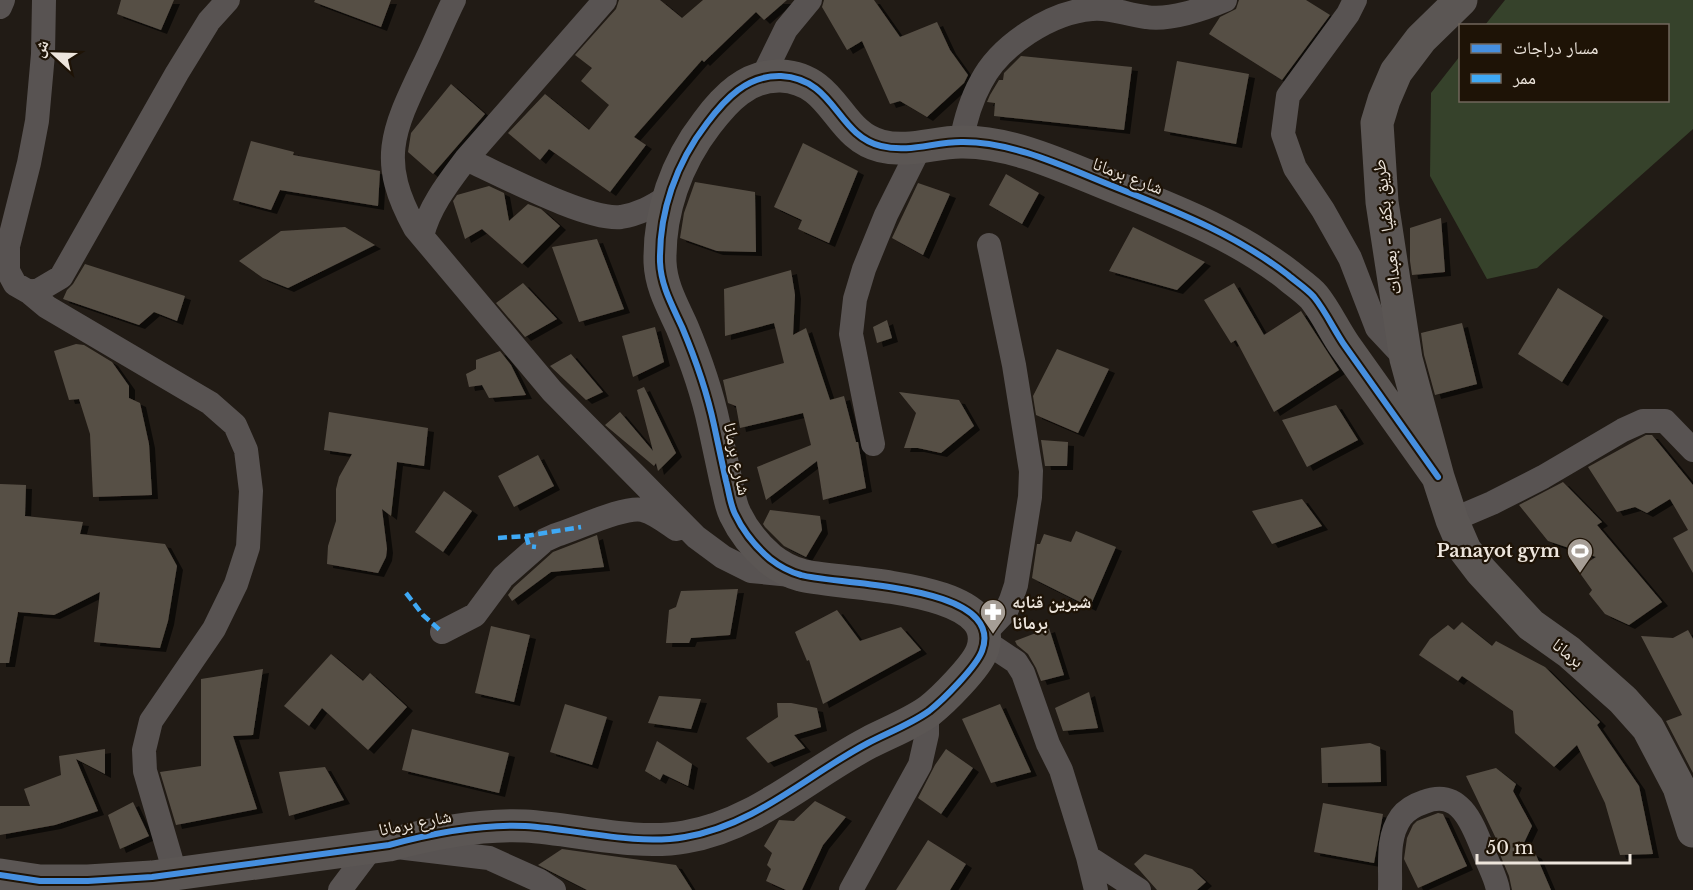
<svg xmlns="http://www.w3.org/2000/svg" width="1693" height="890" viewBox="0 0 1693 890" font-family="'Libre Baskerville','Noto Naskh Arabic',serif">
	<defs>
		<filter id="shadow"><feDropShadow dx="6" dy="4" stdDeviation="0" flood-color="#0009"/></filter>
	</defs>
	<rect width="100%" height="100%" fill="#211b15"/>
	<path fill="#36422b" d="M1505,0h188v129l-156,139 -50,11 -57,-103 1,-83 29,-37v44h208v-74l-183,-1z"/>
	<path fill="#574f45" filter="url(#shadow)" d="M121,0h53l-13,30 -44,-16z
		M315,0h76l-10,27 -67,-25z
		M619,0h41l22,18 21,-18h84l-23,20 -8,-8 -52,50 -2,-2 -68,77 12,8 -36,47 -61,-43 -9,11 -32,-27 37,-39 44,36 20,-25 -28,-24 11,-13 -17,-13 41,-46z
		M824,0h50l26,37 37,-15 13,28 18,25 -4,8 -37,34 -27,-16 -10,3 -28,-63 -15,9 -25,-43z
		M1239,0h67l24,15 -48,65 -73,-46 11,-17 16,-8z
		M1021,56l111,11 -8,63 -130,-14 1,-13 -8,-1 3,-7 9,-15h4l1,-7z
		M1177,61l72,13 -13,70 -72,-13z
		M451,84l34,30 -52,60 -25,-22 3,-19z
		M251,141l43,11 -1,3 87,16 -2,35 -98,-16 -9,20 -38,-10z
		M803,143l55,28 -29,72 -31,-14 4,-9 -28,-13z
		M1006,174l33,19 -17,31 -33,-19z
		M695,182l60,10 1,60 -39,-1 -37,-13 4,-25z
		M918,183l32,11 -27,61 -31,-17z
		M489,186l15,7 5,28 19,-17 13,5 19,17 -38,38 -40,-35 -17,10 -12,-38 4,-6z
		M1441,218l4,54 -33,3 -2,-14v-33z
		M345,227l30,18 -87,43 -25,-10 -24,-17 42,-30z
		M1133,227l72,35 -28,28 -68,-19z
		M597,239l27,70 -45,13 -27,-75z
		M85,264l100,32 -8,25 -23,-9 -15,13 -76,-26 4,-9 6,-6z
		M791,270l4,25 -2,40 13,-7 24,72 14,-4 12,46h2l8,46 -43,12 -6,-39 -51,39 -9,-33 54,-22 -8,-32 -63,15 -4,-22 -8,-3 -5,-23 61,-17 -10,-40 -49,13 -1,-47z
		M523,283l34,36 -32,18 -29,-34z
		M1234,283l30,52 37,-24 38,59 -65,42 -38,-72 -5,3 -27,-43z
		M1558,288l45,28 -41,66 -44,-28z
		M887,320l5,18 -15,5 -4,-16z
		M1462,323l15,61 -42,11 -11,-40 -3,-22z
		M655,327l9,35 -31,15 -11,-41z
		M76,344l8,1 28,17 17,24v12l11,5 9,41 3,51 -59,2 -3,-63 -11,-35 -10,1 -15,-49z
		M1057,349l52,20 -31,64 -42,-18 -3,-19z
		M500,351l11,14 15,30 -37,3 -7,-13 -13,2 -3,-13 10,-5v-9z
		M571,354l32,38 -17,8 -36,-34z
		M644,387l32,66 -18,18 -2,-8 -2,3 -49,-41 15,-13 33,39 -16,-61z
		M899,392l60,8 15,26 -33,27 -23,-5h-14l12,-35z
		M1336,405l22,35 -51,27 -25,-47z
		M329,412l99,16 -4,38 -27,-4 -6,54 -9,-7 5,40 -1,8 -8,16 -51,-9 1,-18 8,-25v-32l3,-12 13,-23 -28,-4z
		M1646,435h6l41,50v88l-20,-35 15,-8 -18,-31 -23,14 -12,-6 -18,5 -29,-45z
		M1041,440l27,2 -1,24h-22z
		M538,455l16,31 -40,21 -16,-31z
		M1563,482l39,40 -5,3 65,77 -33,23 -24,-11 -16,-20 3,-4 -15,-21 19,-12 -48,-16 -29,-36z
		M0,484l26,1 -1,31 58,6 -3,12 85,10 12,22 -9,55 -8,27 -66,-6 6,-50 -46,23 -36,-3 -9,51h-9z
		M444,491l28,20 -29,41 -28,-20z
		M1302,499l20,27 -50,18 -20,-33z
		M770,510l50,6 2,14 -16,27 -22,-11 -19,-19 -2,-3z
		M1076,531l40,16 -26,60 -58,-29 5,-34h3l4,-10 27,8z
		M597,535l7,32 -53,5 -39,29 -4,-6 6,-8 39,-35z
		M738,589l-8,46 -39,3 -2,5h-23l3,-33 7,-3 5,-16z
		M837,610l23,31 41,-14 20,23 -98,54 -14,-44 -2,1 -12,-29z
		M1462,622l30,24 4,-5 49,26 55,55 -3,3 42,61 14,68 -33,1 -15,-52 -28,-58 -23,22 -39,-34 -2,-22 -51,-35 -4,5 -39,-26 11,-16 18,-14 6,5z
		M491,626l39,9 -16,67 -39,-9z
		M1049,628l15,47 -23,6 -5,-13 -8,-14 -11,-9 -2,-4z
		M1688,630l5,9v134l-27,-52 16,-6 -41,-79 32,2z
		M331,654l32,27 7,-8 37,34 -39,43 -46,-42 -13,18 -25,-20z
		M263,669l-10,66 -20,1 24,73 -81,16 -16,-53 41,-6v-87z
		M1089,692l9,36 -35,3 -8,-23z
		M659,696l42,3 -10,30 -43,-6z
		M777,703h14l26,5 4,19 -27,8 11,13 -37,15 -22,-25 32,-21z
		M565,704l42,13 -15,48 -42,-13z
		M1000,704l31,68 -40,11 -29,-64z
		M412,729l97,24 -10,40 -97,-23z
		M657,741l35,23 -4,22 -25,-12 -3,6 -15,-9z
		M1370,743l10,4 1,35 -59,1 -1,-35z
		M105,749v25l-29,-15 22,52 -43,14 -55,10v-29h30l-6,-17 37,-14 -2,-19z
		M946,749l27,19 -32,46 -23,-16 17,-33z
		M325,767l19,33 -55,16 -10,-44z
		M1496,768l20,16 -3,7 19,35 -10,21 14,8 15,35h-39l-3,-14 -10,-24 3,-1 -36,-75z
		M815,801l31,16 -23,28 -21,45h-16l-20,-9 5,-12 -4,-4 5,-12 -8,-7 15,-26 15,1z
		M133,802l16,34 -29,13 -12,-34z
		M1323,803l60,11 -9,49 -60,-11z
		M1438,813l5,1 24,52 -49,22 -14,-29 3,-21 6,-13 4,-4z
		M928,840l38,24 -16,26h-54z
		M562,849l114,16 16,25h-105l-49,-25z
		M1145,854l47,15 14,13 -9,8h-40l-23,-26z"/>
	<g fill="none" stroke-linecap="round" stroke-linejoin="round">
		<path stroke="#585352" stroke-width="24" d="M44,0l-1,54 -6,67 -8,42 -21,83v25l7,13 14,8 10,-2 22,-13 116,-204 32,-52 19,-21
			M454,0c-11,22 -20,45 -31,67 -31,65 -45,94 -8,161l137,163 144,146 27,20 28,14 40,4
			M1355,0l-7,14 -60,82 -5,38 12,34 28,42 27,48 27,70 29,31
			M0,7l3,-7
			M762,78l24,-49 24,-29
			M961,142c4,-21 10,-42 20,-60 19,-37 70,-70 111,-73 19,-2 35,6 54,8 23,4 58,-8 79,-17
			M466,159c34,15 121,62 155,58 18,-3 31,-10 46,-20
			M422,236c7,-29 26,-53 44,-77l139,-159
			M29,292l18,15 163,96 25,22 11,25 5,41 -3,56 -12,37 -22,45 -63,92 -7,29 1,21 30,102
			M873,444l-22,-110 4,-35 9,-30 22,-54 33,-66
			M1452,520l40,-17 51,-26 80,-47 20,-9h22l28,29
			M442,632l33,-17 28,-38 42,-37 11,-5c21,-6 67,-29 87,-25 12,3 23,12 33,19
			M984,634l22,-23 5,-11 5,-15 14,-88 1,-26 -17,-106 -25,-120
			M985,645l10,3 21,14 7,11 25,71 13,26 27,87 8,33
			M397,847l92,11 51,23 14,9
			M1088,857l51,33
			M340,890l33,-44
			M851,890l69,-125 7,-31v-22
			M1390,890c1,-24 -4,-52 11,-73 6,-8 14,-12 23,-15 38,-15 50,26 61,53 4,11 11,23 13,35"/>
		<path stroke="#5b5654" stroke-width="33" d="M1461,0l-40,39 -25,33 -12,28 -7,23 5,79 24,157 32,118 14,43 13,30 16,21 50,54 38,27 54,48 25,28 31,59 14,44
			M0,875l40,6h48l64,-4 237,-32c44,-12 90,-21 136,-19 51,3 110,20 160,11 71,-12 122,-62 183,-94 19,-10 43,-19 61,-32 14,-11 47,-44 53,-60 25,-68 -148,-66 -181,-76 -11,-3 -22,-9 -31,-16 -14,-12 -27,-28 -35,-45 -5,-10 -6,-22 -9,-33 -4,-19 -8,-38 -12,-56 -7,-33 -19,-67 -32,-98 -10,-22 -21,-41 -22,-65 -1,-50 16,-99 47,-139 18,-24 40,-48 74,-47 55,3 55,59 100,70 28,7 53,-4 80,-4 55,-1 114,30 164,49 58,23 114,46 163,84 8,7 19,14 26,22 12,15 20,33 31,49 31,44 62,87 93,131"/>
		<path stroke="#3fa9f5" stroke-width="4.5" stroke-dasharray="9 4.5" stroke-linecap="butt" d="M526,536l3,10 7,1
			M498,538l28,-2 55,-9
			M406,593l17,22 19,17"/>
		<g stroke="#1e1306" stroke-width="10">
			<path id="cycleway" d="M0,875l40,6h48l64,-4 237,-32c44,-12 90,-21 136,-19 51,3 110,20 160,11 71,-12 122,-62 183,-94 19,-10 43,-19 61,-32 14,-11 47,-44 53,-60 25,-68 -148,-66 -181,-76 -11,-3 -22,-9 -31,-16 -14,-12 -27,-28 -35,-45 -5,-10 -6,-22 -9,-33 -4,-19 -8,-38 -12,-56 -7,-33 -19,-67 -32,-98 -10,-22 -21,-41 -22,-65 -1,-50 16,-99 47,-139 18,-24 40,-48 74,-47 55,3 55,59 100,70 28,7 53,-4 80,-4 55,-1 114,30 164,49 58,23 114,46 163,84 8,7 19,14 26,22 12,15 20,33 31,49 31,44 62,87 93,131"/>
		</g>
		<use href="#cycleway" stroke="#468fdf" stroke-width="6"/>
	</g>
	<defs>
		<g id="stadium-pin" transform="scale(1.35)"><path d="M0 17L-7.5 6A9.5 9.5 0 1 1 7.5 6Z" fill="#a69e96" stroke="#1e1306"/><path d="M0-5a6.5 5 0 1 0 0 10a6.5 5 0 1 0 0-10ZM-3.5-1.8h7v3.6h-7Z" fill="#fff"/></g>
		<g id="pharmacy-pin" transform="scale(1.35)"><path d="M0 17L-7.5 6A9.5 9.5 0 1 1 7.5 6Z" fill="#a69e96" stroke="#1e1306"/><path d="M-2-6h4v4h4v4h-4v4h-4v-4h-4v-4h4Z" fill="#fff"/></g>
	</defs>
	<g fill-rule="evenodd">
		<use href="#stadium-pin" x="1580" y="551"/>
		<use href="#pharmacy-pin" x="993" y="612"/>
	</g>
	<g text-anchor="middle" stroke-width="4.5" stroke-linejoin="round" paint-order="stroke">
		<g font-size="18" fill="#ede5dc" stroke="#1e1306">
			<text transform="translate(1128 176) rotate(21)" y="6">شارع برمانا</text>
			<text transform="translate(1387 227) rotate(-97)" y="6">طريق بكفيا - بعبدات</text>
			<text transform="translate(737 459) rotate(78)" y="6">شارع برمانا</text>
			<text transform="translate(1568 653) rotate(39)" y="6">برمانا</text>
			<text transform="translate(415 823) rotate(-11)" y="6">شارع برمانا</text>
		</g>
		<g font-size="18" font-weight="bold" fill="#ede5dc" stroke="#1e1306" text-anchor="end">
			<text x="1560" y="557">Panayot gym</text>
			<text x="1012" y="608" text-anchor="start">شيرين قنابه<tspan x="1012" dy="21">برمانا</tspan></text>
		</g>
	</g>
	<rect x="1459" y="24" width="210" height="78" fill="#1e1306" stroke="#71675c" stroke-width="1.5"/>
	<rect x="1471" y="44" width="30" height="9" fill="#468fdf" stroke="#71675c" stroke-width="1.5"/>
	<text x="1513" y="54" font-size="18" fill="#ede5dc">مسار دراجات</text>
	<rect x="1471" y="74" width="30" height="9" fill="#3fa9f5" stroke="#71675c" stroke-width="1.5"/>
	<text x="1513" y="84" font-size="18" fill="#ede5dc">ممر</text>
	<g transform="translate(54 54) rotate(292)" stroke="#1e1306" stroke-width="4.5" paint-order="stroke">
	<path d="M0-4.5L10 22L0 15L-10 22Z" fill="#ede5dc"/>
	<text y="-9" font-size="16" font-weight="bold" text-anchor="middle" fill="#ede5dc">ش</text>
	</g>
	<path d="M1477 854v9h153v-9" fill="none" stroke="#ede5dc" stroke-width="3"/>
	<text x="1486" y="854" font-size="18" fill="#ede5dc" stroke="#1e1306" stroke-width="4.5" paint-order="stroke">50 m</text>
</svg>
